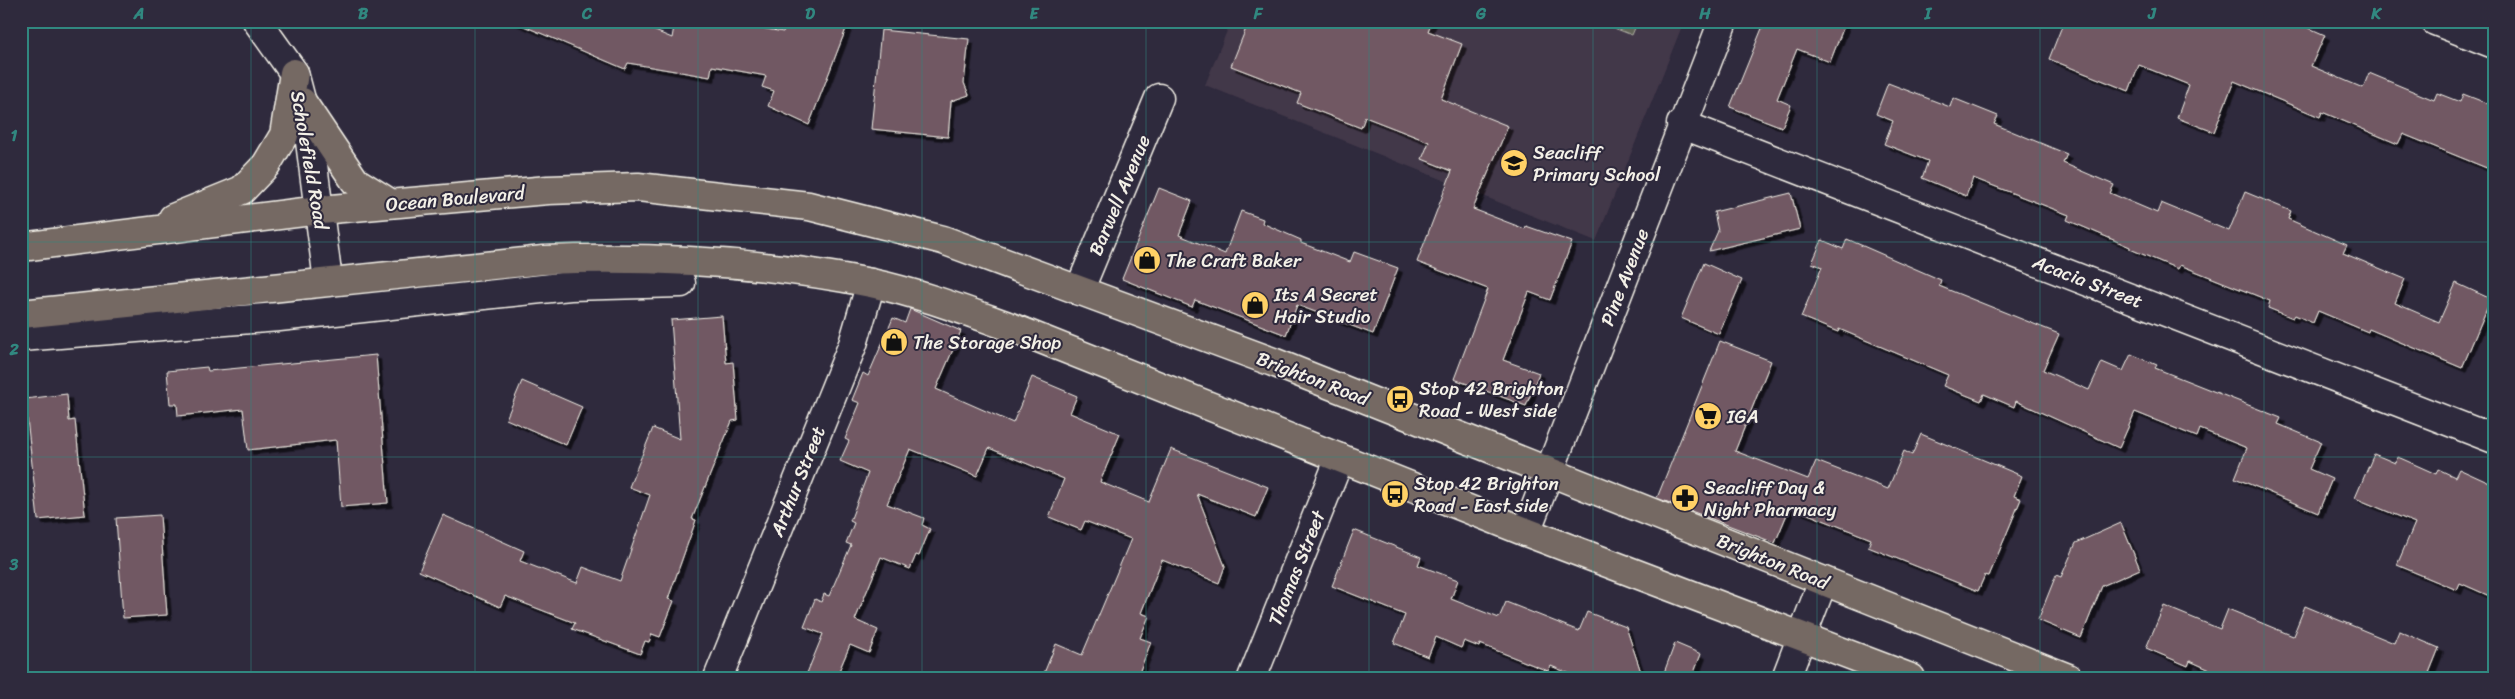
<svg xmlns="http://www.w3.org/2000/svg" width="2515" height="699" viewBox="0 0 2515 699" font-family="Sriracha,sans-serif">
	<defs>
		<filter id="shadow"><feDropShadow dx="4.5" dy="4.5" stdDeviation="0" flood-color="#0009"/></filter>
	</defs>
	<rect width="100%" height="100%" fill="#2f2a3d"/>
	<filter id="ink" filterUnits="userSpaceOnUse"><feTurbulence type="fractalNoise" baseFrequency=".02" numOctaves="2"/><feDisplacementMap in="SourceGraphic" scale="10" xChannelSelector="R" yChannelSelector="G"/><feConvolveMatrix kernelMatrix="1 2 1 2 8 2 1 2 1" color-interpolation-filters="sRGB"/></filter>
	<g filter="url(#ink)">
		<path fill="#433849" d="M1231,21h453l-88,220 -391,-156z"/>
		<path fill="#616457" stroke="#aaaaa0" d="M1596,21h42l-6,14z"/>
		<path fill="#715964" stroke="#f4f1e8" filter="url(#shadow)" d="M512,21h119l41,17 3,-17h47l61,11 4,-11h62l-40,104 -41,-19 6,-15 -12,-4 4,-11 -54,-10 -2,11 -82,-14 -3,6z
			M1249,21h183l-4,10 34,13 -21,55 67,27 -35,83 52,20 1,-3 46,16 -22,58 -21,-8 -26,68 36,13 -13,33 -72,-27 34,-90 -71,-27 35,-91 -30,-12 7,-17 -64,-25 -4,11 -64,-25 4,-10 -70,-27z
			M1765,21h81l-16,41 -33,-13 -20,50 14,6 -9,22 -52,-20z
			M2064,21h229l32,14 -14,31 52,22 6,-15 65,27 3,-7 23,9 3,-8 31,12v65l-91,-37 -5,10 -76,-32 -2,5 -86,-36 -20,51 -37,-14 12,-33 -50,-20 -10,26 -80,-32z
			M881,30l88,9 -5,44 5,12 -18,6 -3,36 -77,-8z
			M1888,83l62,24 3,-9 45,18 -4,8 73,30 -4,9 51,22 -4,8 47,20 4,-10 68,28 16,-39 46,19 -3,8 59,26 -4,8 62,26 -10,24 44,19 17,-39 35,16 -29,69 -93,-39 -1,3 -50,-21 -5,12 -18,-8 -2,3 -25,-10 2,-7 -90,-36 -2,4 -48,-20v-2l-63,-27 2,-5 -96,-37 -7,18 -44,-18 6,-17 -44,-17 9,-23 -17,-7z
			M1159,188l33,13 -13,34 46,19 16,-43 22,8 -1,4 39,17v3l49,19 4,-10 44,16 -25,66 -76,-29 -11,30 -91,-35 -3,7 -70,-28z
			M1791,193l9,36 -91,22 9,-20 -4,-19z
			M1847,239l94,41 -2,6 120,48 -16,36 46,20 13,-28 21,9 8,-17 26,11 -2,3 126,50 -3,6 43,18 -12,27 23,10 -14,34 -83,-35 12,-30 -47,-19 -3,8 -62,-25 -16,36 -103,-47 -2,6 -30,-13 -3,7 -38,-15 5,-11 -109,-46 -1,3 -37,-15 21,-50 -10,-4 10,-23 21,9z
			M1704,263l38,17 -23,54 -38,-16z
			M910,309l51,22 -25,58 77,34 19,-46 45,19 -7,17 50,21 -20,48 49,20 22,-53 97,38 -12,30 -59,-23 28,72 -6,17 -57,-23 -21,53 8,3 -9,22 11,4 -14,36h-95l14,-34 26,11 49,-116 -46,-18 -4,9 -32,-13 15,-38 -75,-31 -12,28 -67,-27 -23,55 37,14 -2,7 8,4 -11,27 -3,-1 -6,14 -29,-12 -26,63 23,10 -9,23 -19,-8 -14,33h-31l18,-44 -19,-7 11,-28 6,3 3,-8 5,2 22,-51 -5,-2 8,-20 -4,-2 18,-48 -28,-12 9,-20 -4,-2 15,-36 -8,-3 11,-27 5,3 25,-58 12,5z
			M722,316l4,47 7,-1 5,58 -6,1 -40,98 4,1 -28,79 6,2 -14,36 -8,-3 -3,8 -4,-1 -5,13 -68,-25 3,-6 -70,-27 -5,11 -81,-36 24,-56 81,36 -4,10 57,22 6,-16 37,14 30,-86 -21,-8 24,-59 27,11 -9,-119z
			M1720,341l51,20 -36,90 73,28 8,-18 72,28 16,-38 8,4 9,-21 101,42 -8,20 7,3 -32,77 -4,-1 -7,16 -110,-44 3,-8 -81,-32 -15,36 -118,-45z
			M376,355l12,148 -47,4 -5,-67 -88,10 -5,-41 -65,7 -1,-12h-7l-3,-33 40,-4 1,4z
			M522,381l60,26 -16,38 -60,-26z
			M67,394l2,27 6,-1 10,95 -47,5 -13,-121z
			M2374,454l21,9 3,-6 38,17 2,-5 17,8 4,-8 35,16v113l-34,-15 -3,7 -60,-25 18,-42 -60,-25z
			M160,515l7,100 -44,3 -7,-100z
			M2121,523l19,46 -38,17 -21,52 -43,-18 18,-45 5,2 15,-34z
			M1354,530l67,27 -3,8 40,15 -7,19 48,19 7,-16 73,29 8,-19 39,15 17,51h-63l-29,-12 -3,5 -68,-27 -1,3 -15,-6 -3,7 -25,-11 -8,20 -34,-14 11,-28 -73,-29z
			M2164,606l56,23 8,-20 65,27 12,-30 89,37 5,-12 40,17 -12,30h-199l-38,-17 -2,5 -42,-18z
			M1675,643l26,11 -9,24h-30z"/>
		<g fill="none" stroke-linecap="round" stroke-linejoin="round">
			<g stroke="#f4f1e8" stroke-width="31">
				<path id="minor" d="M2435,21l59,23
					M1681,124l813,315
					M1079,291l80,-193
					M21,337l258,-20 291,-31 111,-3
					M1526,532l197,-511
					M718,678l135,-334 18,-61
					M1252,678l88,-220
					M1786,678l37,-97"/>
			</g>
			<g stroke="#f4f1e8" stroke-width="31">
				<path id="tertiary" d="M257,21l37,52 14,53 20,155"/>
			</g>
			<g stroke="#f4f1e8" stroke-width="31">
				<path id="primary" d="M302,102l53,79 35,22
					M173,218l69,-28 24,-25 18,-30 10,-62
					M21,247l299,-37 228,-20 90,-3 171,19 134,34 330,122 795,316
					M21,314l522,-54c111,-4 218,1 328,23 47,10 92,27 137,43l518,206 385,146"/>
			</g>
			<use href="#minor" stroke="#2f2a3d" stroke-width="28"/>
			<use href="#tertiary" stroke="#2f2a3d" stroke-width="28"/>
			<use href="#primary" stroke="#756964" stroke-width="28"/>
		</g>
	</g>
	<path fill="none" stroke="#318880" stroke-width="1" stroke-opacity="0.55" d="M251,21v657M475,21v657M698,21v657M922,21v657M1146,21v657M1369,21v657M1593,21v657M1817,21v657M2040,21v657M2264,21v657M21,242h2473M21,457h2473"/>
	<defs>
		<g id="school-disc" transform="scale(1.4375)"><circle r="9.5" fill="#ffd166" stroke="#2f2a3d"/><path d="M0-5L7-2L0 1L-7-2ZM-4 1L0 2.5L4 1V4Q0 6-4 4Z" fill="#111"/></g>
		<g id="shop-disc" transform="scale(1.4375)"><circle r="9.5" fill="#ffd166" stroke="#2f2a3d"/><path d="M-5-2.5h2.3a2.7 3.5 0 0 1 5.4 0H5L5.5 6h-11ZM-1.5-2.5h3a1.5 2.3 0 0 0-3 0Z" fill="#111"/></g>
		<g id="bus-disc" transform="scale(1.4375)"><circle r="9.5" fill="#ffd166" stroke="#2f2a3d"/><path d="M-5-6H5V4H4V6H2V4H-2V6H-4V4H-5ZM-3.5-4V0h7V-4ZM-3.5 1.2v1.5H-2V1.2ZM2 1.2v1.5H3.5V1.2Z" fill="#111"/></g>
		<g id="supermarket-disc" transform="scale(1.4375)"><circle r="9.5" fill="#ffd166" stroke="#2f2a3d"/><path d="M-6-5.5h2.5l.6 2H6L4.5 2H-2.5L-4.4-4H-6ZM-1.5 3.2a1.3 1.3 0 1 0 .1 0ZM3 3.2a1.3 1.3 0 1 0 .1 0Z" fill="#111"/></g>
		<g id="pharmacy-disc" transform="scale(1.4375)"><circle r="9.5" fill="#ffd166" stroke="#2f2a3d"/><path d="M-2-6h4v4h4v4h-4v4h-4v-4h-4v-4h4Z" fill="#111"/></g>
	</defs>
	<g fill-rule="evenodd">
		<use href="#school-disc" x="1514" y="163"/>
		<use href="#shop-disc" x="1147" y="260"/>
		<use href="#shop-disc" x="1255" y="305"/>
		<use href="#shop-disc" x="894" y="342"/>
		<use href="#bus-disc" x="1400" y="399"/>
		<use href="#supermarket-disc" x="1708" y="416"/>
		<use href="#bus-disc" x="1395" y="494"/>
		<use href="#pharmacy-disc" x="1685" y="498"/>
	</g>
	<g text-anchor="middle" stroke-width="4" stroke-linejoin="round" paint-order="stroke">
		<g font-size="19" fill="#f4f1e8" stroke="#2f2a3d" text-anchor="start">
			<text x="1533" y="159">Seacliff<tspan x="1533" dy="22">Primary School</tspan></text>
			<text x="1166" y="267">The Craft Baker</text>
			<text x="1274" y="301">Its A Secret<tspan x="1274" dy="22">Hair Studio</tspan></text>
			<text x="913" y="349">The Storage Shop</text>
			<text x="1419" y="395">Stop 42 Brighton<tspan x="1419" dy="22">Road - West side</tspan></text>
			<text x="1727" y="423">IGA</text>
			<text x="1414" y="490">Stop 42 Brighton<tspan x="1414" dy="22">Road - East side</tspan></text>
			<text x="1704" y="494">Seacliff Day &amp;<tspan x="1704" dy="22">Night Pharmacy</tspan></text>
		</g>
		<g font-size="19" fill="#f4f1e8" stroke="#2f2a3d">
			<text transform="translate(310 160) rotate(80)" y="7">Scholefield Road</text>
			<text transform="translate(1119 195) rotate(-67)" y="7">Barwell Avenue</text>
			<text transform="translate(455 198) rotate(-5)" y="7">Ocean Boulevard</text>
			<text transform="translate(1624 277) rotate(-69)" y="7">Pine Avenue</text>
			<text transform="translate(2088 281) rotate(21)" y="7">Acacia Street</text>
			<text transform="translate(1313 378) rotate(21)" y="7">Brighton Road</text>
			<text transform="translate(797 481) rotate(-68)" y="7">Arthur Street</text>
			<text transform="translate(1773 561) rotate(22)" y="7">Brighton Road</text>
			<text transform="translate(1296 568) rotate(-68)" y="7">Thomas Street</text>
		</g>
	</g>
	<rect width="2515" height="699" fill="none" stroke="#2f2a3d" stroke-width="55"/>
	<rect x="28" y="28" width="2460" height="644" fill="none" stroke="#318880" stroke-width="2"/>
	<g font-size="16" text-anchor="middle" font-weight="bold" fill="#318880">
		<text x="139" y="19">A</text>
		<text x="363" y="19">B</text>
		<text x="587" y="19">C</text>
		<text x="810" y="19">D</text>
		<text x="1034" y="19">E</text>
		<text x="1258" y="19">F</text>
		<text x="1481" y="19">G</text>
		<text x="1705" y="19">H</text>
		<text x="1928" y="19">I</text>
		<text x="2152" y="19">J</text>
		<text x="2376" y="19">K</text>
		<text x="14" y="141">1</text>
		<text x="14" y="355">2</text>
		<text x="14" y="570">3</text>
	</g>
</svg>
